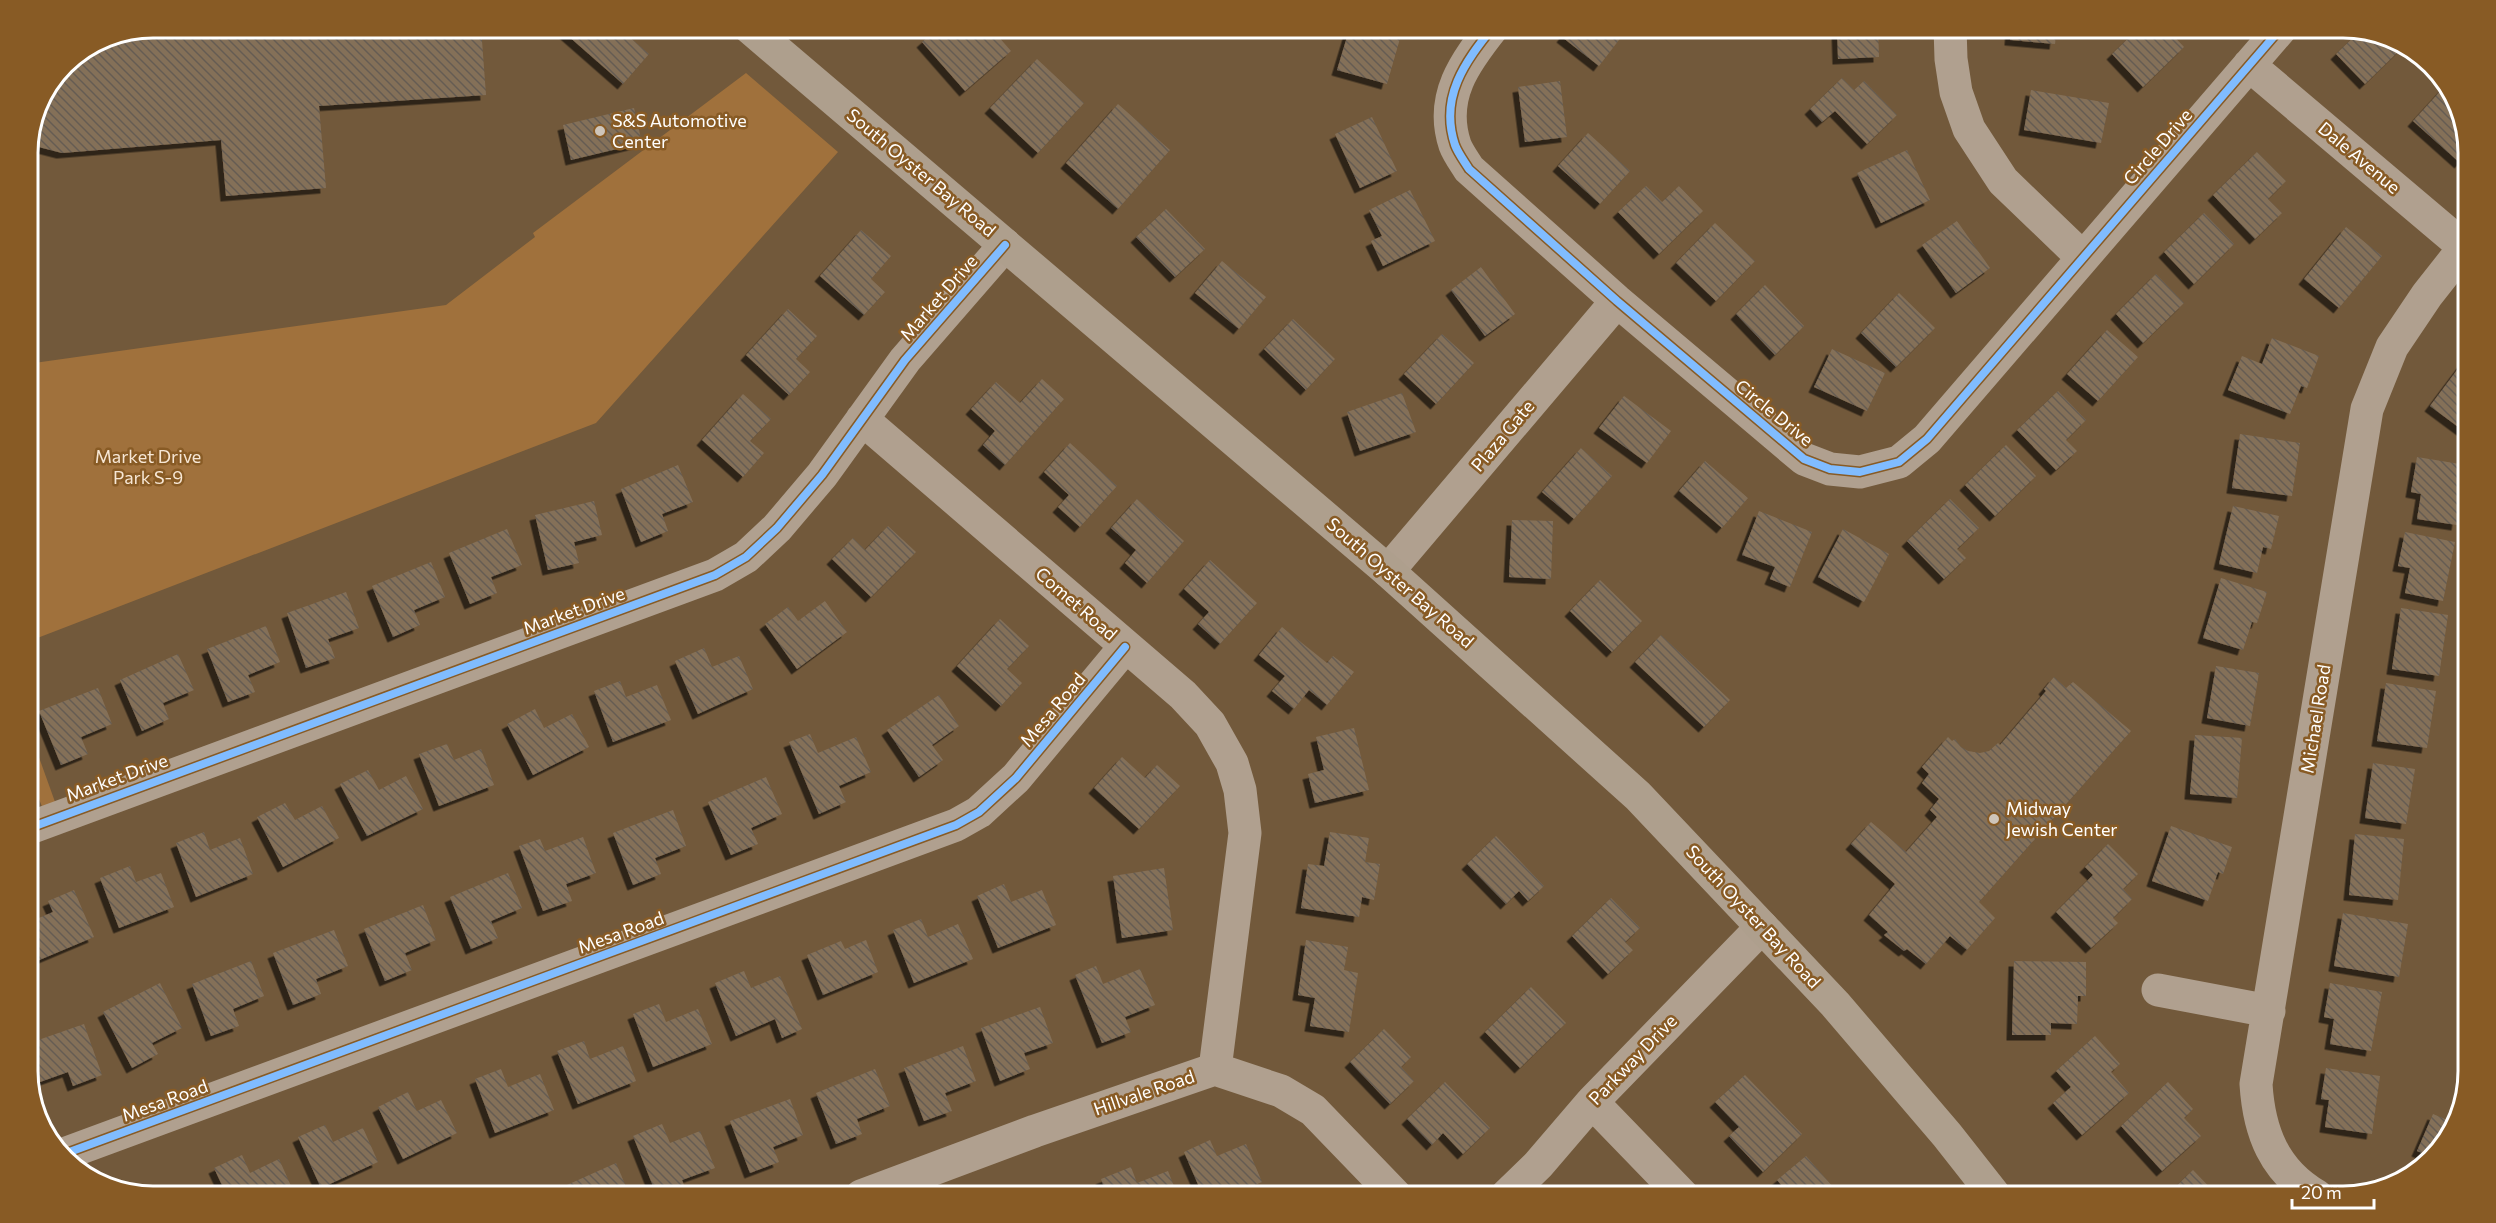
<svg xmlns="http://www.w3.org/2000/svg" width="2496" height="1223" viewBox="0 0 2496 1223" font-family="Commissioner,sans-serif">
	<defs>
		<pattern id="building-back-hatch" width="6" height="6" patternUnits="userSpaceOnUse" patternTransform="scale(1.5)"><rect width="6" height="6" fill="#847059"/><path d="M-1 5l2 2M0 0l6 6M5-1l2 2" fill="none" stroke="#655c52"/></pattern>
		<filter id="shadow"><feDropShadow dx="-5.5" dy="5.5" stdDeviation="0" flood-color="#0009"/></filter>
	</defs>
	<rect width="100%" height="100%" fill="#72593b"/>
	<path fill="#a0713c" d="M746,73l92,79 -242,271 -569,219v-278l419,-59 89,-68 -2,-4z
		M27,724l32,89 -13,4 -19,-49z"/>
	<path fill="url(#building-back-hatch)" filter="url(#shadow)" d="M152,27h329l5,68 -167,11 7,82 -100,8 -5,-56 -159,13 -35,-9 13,-47 24,-34 41,-27z
		M558,27h60l31,27 -26,30z
		M939,27h51l21,24 -46,40 -43,-49z
		M1350,27l53,1 -16,56 -50,-14z
		M1570,27h59l-30,39 -37,-29z
		M1837,27h41l1,30 -41,2z
		M2011,27h46l-2,17 -45,-4z
		M2140,27h25l19,20 -41,40 -31,-33z
		M2360,31l39,9 6,5 -40,39 -29,-30z
		M1037,59l47,44 -46,50 -48,-45z
		M1842,78l12,12 10,-9 33,34 -30,29 -32,-33 -13,11 -12,-13z
		M1560,81l7,56 -42,5 -7,-55z
		M2445,86l6,5 18,53v9l-9,10 -47,-42z
		M2031,90l78,13 -8,40 -77,-13z
		M1118,104l52,46 -52,59 -52,-46z
		M634,108l8,35 -71,17 -8,-35z
		M1372,117l25,54 -37,17 -25,-54z
		M1588,133l42,38 -30,33 -42,-38z
		M1907,150l23,50 -49,23 -24,-50z
		M2257,152l29,29 -18,18 14,14 -27,26 -42,-44z
		M1646,186l16,16 17,-16 24,25 -44,43 -41,-42z
		M1410,190l25,51 -52,25 -12,-25 11,-5 -13,-26z
		M1166,209l39,40 -30,28 -39,-40z
		M2204,213l30,31 -40,40 -30,-32z
		M1957,221l33,47 -34,25 -34,-48z
		M1715,223l40,38 -39,40 -40,-38z
		M2346,227l36,29 -43,52 -35,-29z
		M861,230l30,26 -20,23 14,13 -21,23 -44,-39z
		M1222,261l44,36 -27,32 -44,-36z
		M1481,267l34,47 -30,22 -34,-46z
		M2156,274l28,29 -41,40 -27,-29z
		M1765,285l39,41 -29,29 -39,-41z
		M1899,293l36,35 -39,39 -35,-34z
		M788,309l29,27 -21,23 14,13 -21,23 -43,-40z
		M1293,319l42,40 -29,31 -42,-41z
		M2107,330l31,27 -40,44 -31,-27z
		M1442,334l32,29 -38,41 -32,-30z
		M2272,338l47,18 -12,32 -6,-2 -11,28 -62,-24 14,-34 20,8z
		M1832,349l53,24 -18,38 -53,-24z
		M2469,354v81l-39,-29z
		M1042,379l22,20 -59,66 -22,-20 12,-14 -24,-22 25,-27 24,21z
		M2058,391l28,29 -20,20 11,11 -21,19 -39,-40z
		M1402,393l14,39 -56,19 -13,-39z
		M743,394l28,25 -21,22 14,12 -21,24 -41,-37z
		M1624,396l47,35 -24,32 -48,-35z
		M2240,434l60,9 -8,53 -60,-8z
		M1070,443l47,43 -37,41 -22,-20 11,-12 -25,-23z
		M2006,445l30,31 -41,40 -30,-31z
		M1581,448l31,28 -38,43 -32,-27z
		M2417,457l49,8 -9,60 -40,-6 4,-25 -10,-2z
		M1705,461l43,37 -26,30 -43,-37z
		M678,465l15,37 -31,12 6,17 -27,11 -20,-53z
		M1137,499l47,42 -37,42 -22,-20 11,-13 -25,-22z
		M1950,499l29,29 -22,21 9,9 -22,21 -37,-38z
		M594,501l8,34 -28,7 5,21 -31,7 -13,-55z
		M2233,506l46,10 -8,33 -8,-2 -6,26 -38,-9z
		M1759,511l53,21 -22,55 -20,-8 5,-12 -33,-12z
		M1512,520l41,1 -2,58 -42,-2z
		M888,526l28,26 -45,45 -39,-38 21,-21 12,12z
		M507,529l15,36 -31,12 6,16 -27,11 -21,-51z
		M1843,529l46,25 -25,48 -46,-25z
		M2405,532l50,10 -12,59 -38,-8 5,-25 -12,-2z
		M1210,560l47,43 -37,41 -22,-20 11,-12 -25,-23z
		M431,562l14,35 -31,13 6,15 -27,12 -21,-51z
		M2221,578l46,14 -10,31 -5,-1 -9,28 -40,-12z
		M1600,580l42,41 -30,31 -42,-41z
		M346,592l13,36 -31,11 7,19 -29,10 -19,-55z
		M825,601l22,31 -50,37 -32,-45 23,-17 10,14z
		M2401,608l47,7 -9,61 -47,-7z
		M1000,619l29,27 -22,23 15,14 -21,23 -44,-40z
		M266,626l14,36 -32,13 7,17 -27,10 -21,-53z
		M1282,627l45,36 6,-7 21,16 -27,33 -18,-15 -15,19 -22,-18 13,-15 -26,-21z
		M1661,635l69,65 -26,27 -69,-65z
		M704,648l8,19 27,-11 14,33 -55,25 -23,-53z
		M178,654l16,36 -31,13 6,16 -27,12 -22,-51z
		M2216,666l43,7 -9,53 -43,-8z
		M2054,677l12,11 7,-6 58,49 -152,171 16,16 -28,32 -17,-14 -24,28 -19,-15 -3,2 -20,-16 4,-3 -19,-17 26,-31 -44,-40 20,-22 35,30 31,-35 -7,-7 9,-11 -17,-16 7,-9 -7,-7 26,-30 4,4 3,-2 6,8 7,4 12,2 9,-2 9,-8 2,2 46,-54 -2,-2z
		M620,681l6,16 31,-12 14,35 -58,22 -19,-51z
		M2386,683l50,8 -9,57 -50,-7z
		M98,688l14,36 -31,13 7,17 -27,11 -22,-54z
		M939,695l20,31 -27,19 11,15 -24,17 -32,-47z
		M535,709l9,19 28,-14 17,33 -56,28 -26,-51z
		M1354,728l15,62 -54,13 -7,-29 16,-4 -8,-33z
		M810,734l8,19 38,-16 15,35 -32,14 7,16 -27,12 -30,-72z
		M2195,735l47,3 -5,60 -47,-4z
		M447,744l7,16 27,-11 13,36 -55,21 -20,-52z
		M1122,757l23,21 12,-13 23,21 -41,43 -45,-41z
		M2373,763l42,6 -9,55 -41,-6z
		M368,770l11,20 27,-14 17,33 -56,27 -27,-52z
		M766,777l16,37 -31,14 7,16 -27,11 -23,-53z
		M285,803l10,17 27,-14 17,32 -56,29 -26,-50z
		M673,810l13,36 -31,12 6,16 -28,11 -20,-52z
		M2171,826l61,21 -9,27 -5,-2 -10,29 -56,-20z
		M204,832l6,18 30,-12 13,36 -57,23 -20,-54z
		M1330,832l39,6 -4,24 15,2 -6,36 -12,-3 -3,20 -58,-9 7,-44 16,2z
		M2355,834l49,5 -6,61 -49,-5z
		M1496,836l48,50 -16,15 -9,-10 -13,13 -39,-40z
		M583,837l13,36 -30,11 6,17 -29,10 -24,-65 21,-7 5,12z
		M2108,844l30,30 -15,15 9,10 -19,19 5,5 -27,25 -35,-36 37,-37 -8,-8z
		M130,866l6,16 25,-9 13,34 -55,21 -19,-50z
		M1164,868l9,62 -51,8 -9,-62z
		M508,873l14,35 -31,13 7,17 -27,11 -21,-52z
		M1004,884l7,18 31,-12 14,35 -58,23 -21,-52z
		M74,890l20,47 -57,24 -10,-23v-15l26,-11 -5,-11z
		M1611,898l29,30 -15,14 8,8 -25,24 -36,-38z
		M423,905l13,35 -31,13 7,17 -27,11 -21,-52z
		M2343,913l65,11 -9,53 -65,-11z
		M921,919l7,18 30,-13 15,35 -59,24 -21,-53z
		M334,930l14,36 -32,13 5,15 -28,11 -20,-52z
		M866,940l12,32 -55,23 -16,-40 34,-14 4,8z
		M1306,940l42,7 -4,23 14,3 -9,59 -39,-6 5,-28 -17,-3z
		M251,961l13,35 -31,13 6,17 -28,10 -19,-52z
		M2014,961l72,1v34h-8l-1,28 -26,-1v12h-39z
		M1096,966l7,18 37,-15 15,36 -30,12 6,15 -29,11 -27,-68z
		M744,971l7,17 29,-12 22,53 -20,9 -7,-19 -39,17 -21,-53z
		M160,983l22,45 -30,15 6,11 -26,14 -29,-56z
		M2330,983l52,9 -11,59 -41,-7 4,-25 -10,-2z
		M1531,987l35,36 -46,45 -35,-36z
		M659,1004l7,18 32,-13 14,35 -59,23 -20,-53z
		M1040,1007l13,36 -29,10 6,16 -30,12 -19,-53z
		M84,1024l18,51 -29,11 -5,-14 -28,10 -13,-38z
		M1384,1029l27,28 -10,10 13,14 -24,23 -40,-42z
		M2095,1036l25,28 -9,8 18,21 -47,42 -29,-32 18,-16 -15,-16z
		M584,1041l6,18 33,-13 13,35 -58,23 -21,-53z
		M963,1046l13,35 -31,12 7,18 -28,10 -20,-53z
		M2326,1068l54,8 -8,58 -47,-7 4,-27 -8,-1z
		M501,1069l7,18 32,-13 14,36 -59,23 -20,-54z
		M875,1069l15,37 -33,13 5,15 -26,10 -20,-51z
		M1745,1075l57,59 -39,38 -34,-36 10,-9 -24,-25z
		M1445,1082l45,46 -27,26 -20,-21 -11,12 -25,-26z
		M2168,1082l25,27 -9,9 17,18 -39,35 -41,-45z
		M408,1092l9,19 24,-11 16,33 -54,26 -25,-52z
		M790,1099l13,36 -30,12 6,15 -29,11 -20,-52z
		M2433,1114l24,10 -27,32 -13,-5z
		M662,1124l8,19 30,-12 15,37 -33,12 6,15 -2,1h-29l-24,-60z
		M325,1125l8,17 30,-14 15,34 -57,26 -23,-51z
		M1210,1140l7,16 29,-12 16,38 -33,14h-26l-19,-44z
		M242,1155l8,18 29,-14 16,36 -68,1 -13,-28z
		M1806,1156l35,40h-50l-14,-16z
		M616,1163l14,33h-69l-3,-7z
		M1131,1167l6,16 31,-12 10,25h-71l-6,-17z
		M2193,1170l25,26 -51,-1z"/>
	<g fill="none" stroke-linecap="round" stroke-linejoin="round">
		<path stroke="#b0a08f" stroke-width="33" d="M1493,27c-28,35 -54,70 -38,118 3,8 9,16 14,24l148,132 187,158 26,10 30,3 39,-10 28,-23 355,-412
			M1950,27l1,32 5,33 13,37 34,52 79,76
			M2249,65l220,186
			M862,419l321,276 27,29 22,39 8,27 5,43 -30,236
			M1388,571l229,-270
			M27,829l688,-254 31,-18 31,-29 45,-53 83,-115 100,-115
			M2158,990l111,21
			M1592,1102l91,94
			M64,1154l892,-329 23,-13 37,-34 109,-131
			M861,1196l174,-65 180,-62 66,22 32,19 83,86
			M1506,1196l32,-31 54,-63 170,-175
			M2317,1196c-43,-25 -58,-64 -61,-112l111,-675 25,-62 35,-52 37,-47"/>
		<path stroke="#ae9f8d" stroke-width="33" d="M749,27l639,544 250,225 197,208 112,131 48,61"/>
		<g stroke="#885b25" stroke-width="11">
			<path id="cycleway" d="M1493,27c-28,35 -54,70 -38,118 3,8 9,16 14,24l148,132 187,158 26,10 30,3 39,-10 28,-23 355,-412
				M27,829l688,-254 31,-18 31,-29 45,-53 83,-115 100,-115
				M64,1154l892,-329 23,-13 37,-34 109,-131"/>
		</g>
		<use href="#cycleway" stroke="#80bcff" stroke-width="8"/>
	</g>
	<g fill="#cec5ba" stroke="#885b25" stroke-width="2">
		<circle cx="600" cy="131" r="6"/>
		<circle cx="1994" cy="819" r="6"/>
	</g>
	<g text-anchor="middle" stroke-width="5" stroke-linejoin="round" paint-order="stroke">
		<g font-size="18" fill="#fff" stroke="#885b25" text-anchor="start">
			<text x="612" y="127">S&amp;S Automotive<tspan x="612" dy="21">Center</tspan></text>
			<text x="2006" y="815">Midway<tspan x="2006" dy="21">Jewish Center</tspan></text>
		</g>
		<g font-size="18" fill="#fff" stroke="#885b25">
			<text transform="translate(2158 147) rotate(-49)" y="6">Circle Drive</text>
			<text transform="translate(2359 158) rotate(40)" y="6">Dale Avenue</text>
			<text transform="translate(921 173) rotate(40)" y="6">South Oyster Bay Road</text>
			<text transform="translate(939 298) rotate(-49)" y="6">Market Drive</text>
			<text transform="translate(1774 413) rotate(39)" y="6">Circle Drive</text>
			<text transform="translate(1503 436) rotate(-50)" y="6">Plaza Gate</text>
			<text transform="translate(1400 583) rotate(41)" y="6">South Oyster Bay Road</text>
			<text transform="translate(1076 604) rotate(41)" y="6">Comet Road</text>
			<text transform="translate(574 611) rotate(-20)" y="6">Market Drive</text>
			<text transform="translate(1053 710) rotate(-50)" y="6">Mesa Road</text>
			<text transform="translate(2316 719) rotate(-81)" y="6">Michael Road</text>
			<text transform="translate(117 778) rotate(-20)" y="6">Market Drive</text>
			<text transform="translate(1753 917) rotate(47)" y="6">South Oyster Bay Road</text>
			<text transform="translate(621 933) rotate(-20)" y="6">Mesa Road</text>
			<text transform="translate(1633 1060) rotate(-46)" y="6">Parkway Drive</text>
			<text transform="translate(1144 1093) rotate(-19)" y="6">Hillvale Road</text>
			<text transform="translate(165 1101) rotate(-20)" y="6">Mesa Road</text>
		</g>
		<g font-size="18" fill="#f7e7d5" stroke="#885b25">
			<text x="148" y="463">Market Drive<tspan x="148" dy="21">Park S-9</tspan></text>
		</g>
	</g>
	<path d="M0 0H2496V1223H0ZM153 38H2343A115 115 0 0 1 2458 153V1071A115 115 0 0 1 2343 1186H153A115 115 0 0 1 38 1071V153A115 115 0 0 1 153 38Z" fill="#885b25" fill-rule="evenodd"/>
	<path fill="none" stroke="#fff" stroke-width="3" d="M153 38H2343A115 115 0 0 1 2458 153V1071A115 115 0 0 1 2343 1186H153A115 115 0 0 1 38 1071V153A115 115 0 0 1 153 38Z"/>
	<path d="M2292 1199v9h82v-9" fill="none" stroke="#ffffff" stroke-width="3"/>
	<text x="2301" y="1199" font-size="18" fill="#ffffff" stroke="#885b25" stroke-width="4.5" paint-order="stroke">20 m</text>
</svg>
